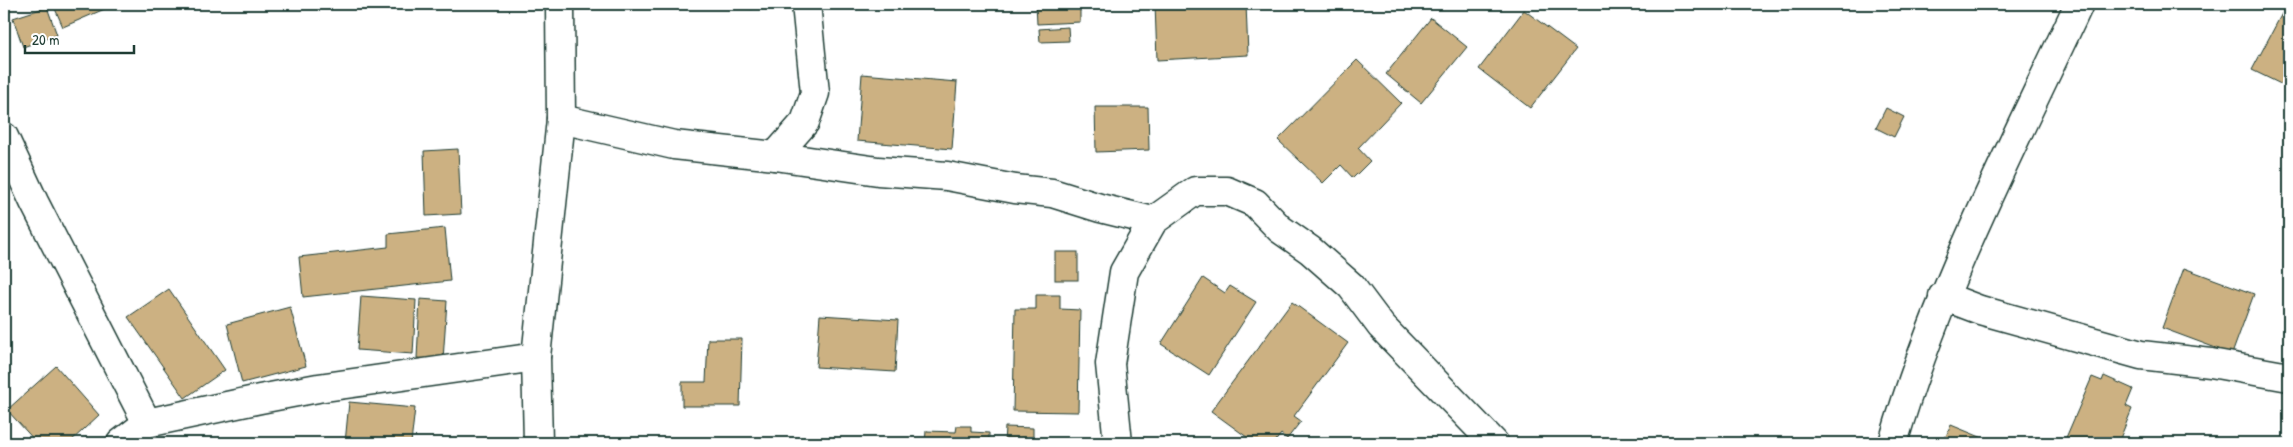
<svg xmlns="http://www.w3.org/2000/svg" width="2293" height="447" font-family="'Patrick Hand',sans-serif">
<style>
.building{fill:#ccb182;stroke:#1f3d34}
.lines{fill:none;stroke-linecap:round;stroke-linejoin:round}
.street-casing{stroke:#1f3d34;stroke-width:31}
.street{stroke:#fff;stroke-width:28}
</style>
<rect width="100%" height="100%" fill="#fff"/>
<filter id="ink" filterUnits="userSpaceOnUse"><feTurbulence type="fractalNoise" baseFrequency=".02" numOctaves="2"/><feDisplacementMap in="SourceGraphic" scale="10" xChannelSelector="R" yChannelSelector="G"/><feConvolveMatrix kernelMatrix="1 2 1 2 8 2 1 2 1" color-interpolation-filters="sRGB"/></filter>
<g filter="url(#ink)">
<!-- building -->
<g class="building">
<path d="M 53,4 L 116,4 L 63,27 Z"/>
<path d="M 721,4 L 753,4 L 753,9 L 720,7 Z"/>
<path d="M 1036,4 L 1080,4 L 1080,22 L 1037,24 Z"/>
<path d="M 1155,4 L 1246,4 L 1248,55 L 1157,60 Z"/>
<path d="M 2287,4 L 2289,4 L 2289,88 L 2252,70 Z"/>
<path d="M 47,7 L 57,35 L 23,47 L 13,18 Z"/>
<path d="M 1524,10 L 1576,49 L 1530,108 L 1479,69 Z"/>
<path d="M 1431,18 L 1467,47 L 1421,103 L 1386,74 Z"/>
<path d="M 1068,27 L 1069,41 L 1040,42 L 1039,29 Z"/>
<path d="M 1357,60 L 1401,103 L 1358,148 L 1370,161 L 1353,178 L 1341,165 L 1323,183 L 1278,140 Z"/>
<path d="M 862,74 L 957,82 L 952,149 L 857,141 Z"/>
<path d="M 1095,107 L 1148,107 L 1149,150 L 1096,152 Z"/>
<path d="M 1886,108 L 1904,117 L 1894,137 L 1876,128 Z"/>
<path d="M 458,149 L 461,214 L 426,216 L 424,151 Z"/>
<path d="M 445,228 L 450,281 L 303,297 L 299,257 L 388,247 L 388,234 Z"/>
<rect x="1055" y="252" width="23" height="28"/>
<path d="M 2184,268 L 2254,294 L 2232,354 L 2162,328 Z"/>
<path d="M 1203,278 L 1225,293 L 1230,286 L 1256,302 L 1209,375 L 1161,344 Z"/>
<path d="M 169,289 L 225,370 L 185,398 L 128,317 Z"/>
<path d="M 1036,295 L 1060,295 L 1060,309 L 1080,310 L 1078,412 L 1013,411 L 1015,309 L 1036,309 Z"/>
<path d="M 361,296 L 416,300 L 413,354 L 357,350 Z"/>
<path d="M 420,299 L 447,301 L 443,360 L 417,358 Z"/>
<path d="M 1292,302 L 1348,343 L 1294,416 L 1301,421 L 1287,439 L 1281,434 L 1274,443 L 1255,443 L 1211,411 Z"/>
<path d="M 290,307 L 306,366 L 242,383 L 227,324 Z"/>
<path d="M 820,315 L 898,320 L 895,372 L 816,367 Z"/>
<path d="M 708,339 L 742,339 L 740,406 L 682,406 L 682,382 L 706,382 Z"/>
<path d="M 56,366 L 99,415 L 69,443 L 37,443 L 7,410 Z"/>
<path d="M 2104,376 L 2133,389 L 2126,406 L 2132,409 L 2119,441 L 2110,437 L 2107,443 L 2073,443 L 2065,440 L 2092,377 L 2102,381 Z"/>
<path d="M 349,402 L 415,408 L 411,443 L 345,443 Z"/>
<path d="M 1951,425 L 1995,443 L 1943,443 Z"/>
<path d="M 957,426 L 971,426 L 971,432 L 989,433 L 989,443 L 925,443 L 926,431 L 956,432 Z"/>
<path d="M 1005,427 L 1033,428 L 1033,443 L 1004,443 Z"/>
</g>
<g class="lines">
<!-- street casing -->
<g class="street-casing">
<g id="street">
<path d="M 561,119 L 674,145 L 775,156 L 878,171 L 947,176 L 1015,189 L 1052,193 L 1100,208 L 1153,221"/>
<path d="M 4,137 L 34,202 L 147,423"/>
<path d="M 775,156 L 805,122 L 815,93 L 806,4"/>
<path d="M 1943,296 L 1980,310 L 2141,355 L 2211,363 L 2289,377"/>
<path d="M 121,443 L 147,423 L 260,399 L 318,388 L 536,357"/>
<path d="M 538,443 L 536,357 L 561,119 L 560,4"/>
<path d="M 1118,443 L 1110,364 L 1124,272 L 1153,221 L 1195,191 L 1227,191 L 1255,203 L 1280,229 L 1310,250 L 1351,286 L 1381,326 L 1494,443"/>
<path d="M 1893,443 C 1937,290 2012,148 2079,4"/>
</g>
</g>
<!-- street -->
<use href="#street" class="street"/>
</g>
</g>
<!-- margin -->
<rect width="2293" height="447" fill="none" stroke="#fff" stroke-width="20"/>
<rect x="10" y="10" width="2273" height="427" fill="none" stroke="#1f3d34" stroke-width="2" filter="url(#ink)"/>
<!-- scale -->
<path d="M25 45v8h109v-8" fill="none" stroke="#1f3d34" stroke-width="2.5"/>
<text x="32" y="45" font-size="15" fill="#1f3d34" stroke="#ffffff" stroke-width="4" paint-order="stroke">20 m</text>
</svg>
